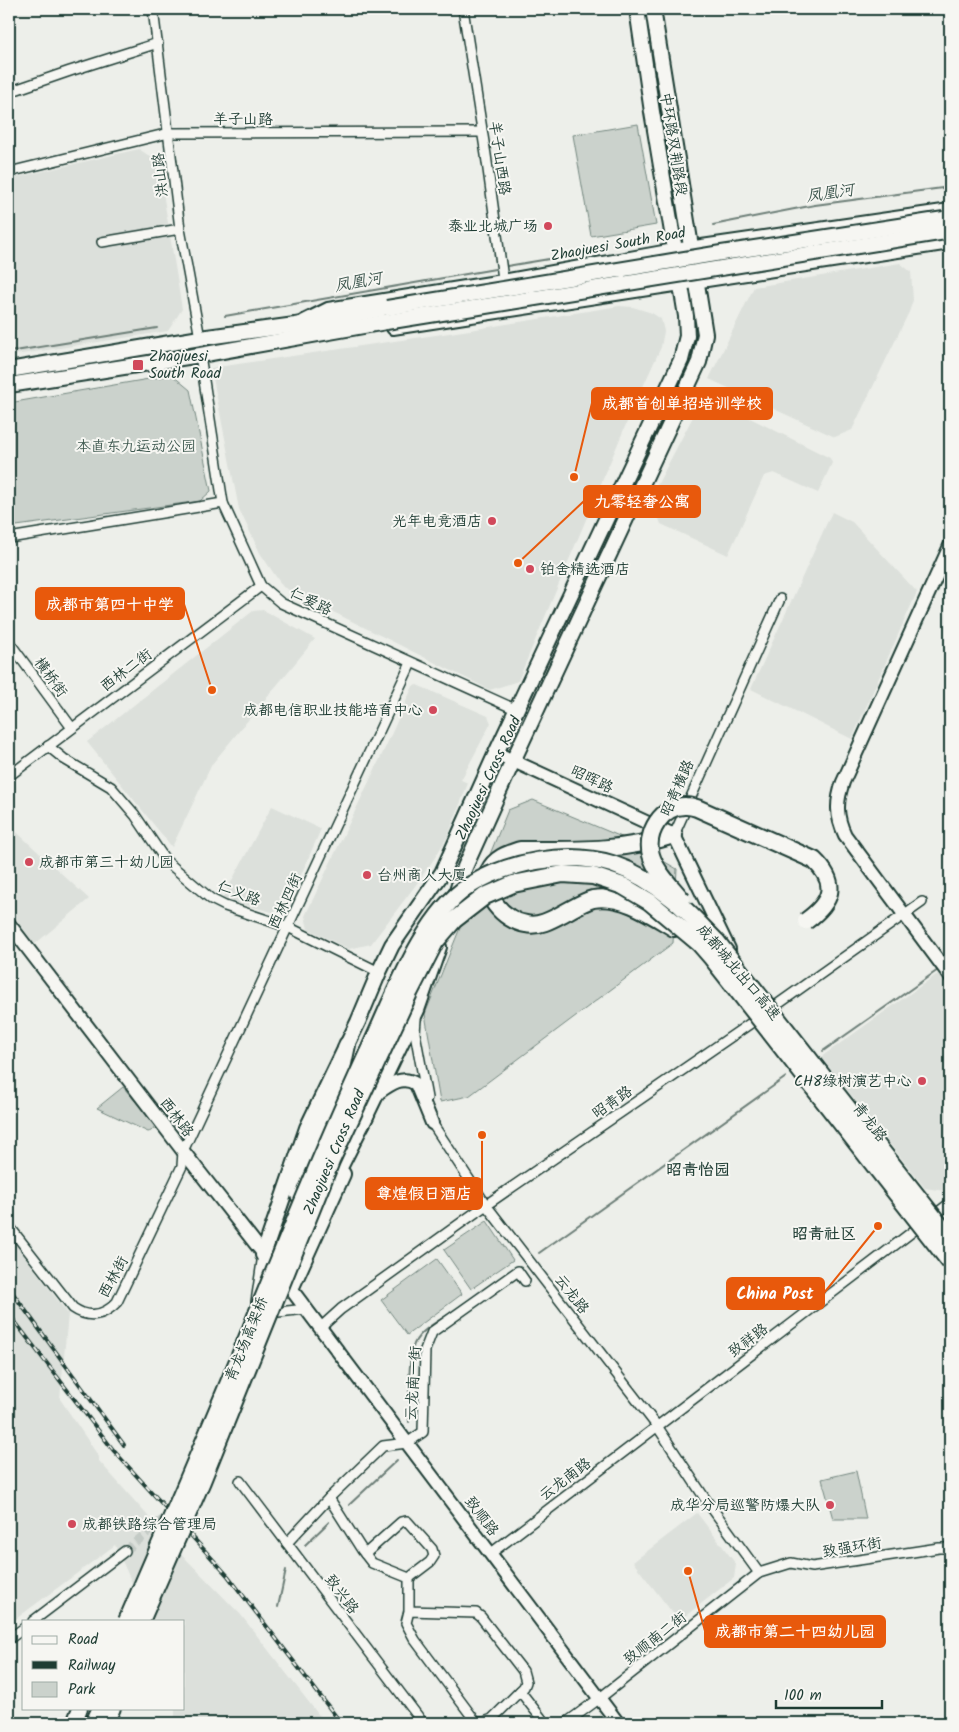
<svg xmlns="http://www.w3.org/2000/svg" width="959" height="1732" font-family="Kalam,'LXGW WenKai TC',sans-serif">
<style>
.built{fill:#dce0db}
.green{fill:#cbd2cc;stroke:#758880}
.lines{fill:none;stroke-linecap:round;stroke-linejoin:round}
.stream{stroke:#6c7e77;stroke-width:2}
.street-tunnel{stroke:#c4cbc6;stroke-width:9;stroke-dasharray:9 4.5;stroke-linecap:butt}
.street-casing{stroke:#1f3d34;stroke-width:12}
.secondary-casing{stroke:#1f3d34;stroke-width:16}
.primary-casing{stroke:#1f3d34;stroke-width:18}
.highway-casing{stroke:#1f3d34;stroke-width:20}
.street{stroke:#f6f6f2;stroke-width:9}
.secondary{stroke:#f6f6f2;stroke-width:12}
.primary{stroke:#f6f6f2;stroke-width:14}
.highway{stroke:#f6f6f2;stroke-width:16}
.rail-casing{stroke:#1f3d34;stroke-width:4}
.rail{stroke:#f6f6f2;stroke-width:2;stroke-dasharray:5.5;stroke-linecap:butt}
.primary-bridge-casing{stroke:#1f3d34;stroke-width:18;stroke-linecap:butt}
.highway-bridge-casing{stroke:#1f3d34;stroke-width:20;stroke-linecap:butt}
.primary-bridge{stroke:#f6f6f2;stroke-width:14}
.highway-bridge{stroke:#f6f6f2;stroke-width:16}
.poi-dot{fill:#d1495b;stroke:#f6f6f2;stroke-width:2}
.labels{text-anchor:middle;stroke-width:4;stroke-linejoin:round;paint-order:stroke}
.street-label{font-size:15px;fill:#1f3d34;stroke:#f6f6f2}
.poi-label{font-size:15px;fill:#1f3d34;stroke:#f6f6f2;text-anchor:end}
.park-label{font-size:15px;fill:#415b52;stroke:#f6f6f2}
.water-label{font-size:16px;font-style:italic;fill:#3f5850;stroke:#f6f6f2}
.neighbourhood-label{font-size:16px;font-weight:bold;fill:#1f3d34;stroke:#f6f6f2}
.leader{fill:none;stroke:#e8590c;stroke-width:2}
.callout-dot{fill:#e8590c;stroke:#f6f6f2;stroke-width:2}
.callout{fill:#e8590c;stroke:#e8590c;stroke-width:2}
.callout-label{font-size:16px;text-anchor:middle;font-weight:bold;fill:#fff}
</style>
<rect width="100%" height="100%" fill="#edefea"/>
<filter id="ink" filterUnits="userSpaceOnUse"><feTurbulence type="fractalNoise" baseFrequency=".02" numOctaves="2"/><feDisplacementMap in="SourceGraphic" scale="10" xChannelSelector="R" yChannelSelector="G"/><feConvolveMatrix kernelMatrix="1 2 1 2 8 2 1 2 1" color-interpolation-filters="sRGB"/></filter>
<g filter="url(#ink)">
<!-- built -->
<g class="built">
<path d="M 139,149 L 158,162 L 182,309 L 168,331 L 9,356 L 9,179 Z"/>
<path d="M 900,263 L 911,272 L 913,300 L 909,312 L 852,430 L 835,437 L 709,379 L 754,287 Z"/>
<path d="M 619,306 L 633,307 L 652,313 L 661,319 L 664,331 L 661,347 L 627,422 L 518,681 L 490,690 L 283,587 L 260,553 L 239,509 L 211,368 L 470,330 Z"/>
<path d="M 718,402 L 830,458 L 832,463 L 818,493 L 774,473 L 764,476 L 728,555 L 661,524 L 651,497 L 698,407 Z"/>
<path d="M 832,512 L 852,522 L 917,592 L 852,739 L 751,689 Z"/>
<path d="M 263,610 L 315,639 L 212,764 L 172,847 L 87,742 L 253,611 Z"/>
<path d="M 417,685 L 488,716 L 491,723 L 461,780 L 468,783 L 448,836 L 434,859 L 415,886 L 371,944 L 349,949 L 308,929 L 305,916 L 386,746 L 413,686 Z"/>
<path d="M 272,806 L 321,829 L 288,905 L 272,912 L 222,899 Z"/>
<path d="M 9,825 L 89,899 L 35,944 L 9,910 Z"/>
<path d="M 950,965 L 950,1187 L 945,1191 L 925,1188 L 821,1057 Z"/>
<path d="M 9,1235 L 68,1314 L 60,1399 L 99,1457 L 99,1461 L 187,1560 L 241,1615 L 325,1723 L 175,1723 L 175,1708 L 184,1708 L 184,1621 L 149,1621 L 115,1545 L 9,1624 Z"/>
<path d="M 697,1513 L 736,1564 L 734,1578 L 679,1621 L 633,1562 Z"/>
</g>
<!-- green -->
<g class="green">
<path d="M 638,124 L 656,225 L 591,236 L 573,135 Z"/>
<path d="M 172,375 L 190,390 L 211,491 L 200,501 L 9,527 L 9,403 Z"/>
<path d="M 533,800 L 624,838 L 677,869 L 673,943 L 469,1096 L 440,1102 L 425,1014 L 508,810 Z"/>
<path d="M 123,1087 L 155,1124 C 154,1128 153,1131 148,1132 L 97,1108 Z"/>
<path d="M 487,1221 L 513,1260 L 471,1289 L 444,1250 Z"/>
<path d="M 437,1259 L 462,1294 L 407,1335 L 381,1300 Z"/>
<path d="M 856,1471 L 866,1519 L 833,1519 L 822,1479 Z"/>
</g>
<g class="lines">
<!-- stream -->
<g class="stream">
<path d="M 713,225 L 815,205 L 950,187"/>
<path d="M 614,243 L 646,236"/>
<path d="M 507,266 L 549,259"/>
<path d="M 225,316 L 495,269"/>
<path d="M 9,352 L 157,328"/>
<path d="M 823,1051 L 938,970"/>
<path d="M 539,1253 L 786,1077"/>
<path d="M 409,1422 C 410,1401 407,1362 414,1344 C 420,1330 440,1320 453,1312"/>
<path d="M 349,1505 L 397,1460"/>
<path d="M 305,1545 L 329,1522"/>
<path d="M 278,1607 L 286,1570"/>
</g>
<!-- street-tunnel -->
<path class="street-tunnel" d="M 125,1551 L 171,1513"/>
<!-- street casing -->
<g class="street-casing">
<g id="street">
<path d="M 153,9 L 180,229 L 200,338"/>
<path d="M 463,9 L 486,155 L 504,286"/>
<path d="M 9,92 L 70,71 L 158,43"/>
<path d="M 9,172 L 169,133 L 482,132"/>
<path d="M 102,242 L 180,229"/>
<path d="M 200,355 L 223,503 L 261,586 L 281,603 L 517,710"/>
<path d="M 9,538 L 223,503"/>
<path d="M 9,642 L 72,728"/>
<path d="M 48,746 L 64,759 L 111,787 L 135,815 L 166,861 L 211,899 L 225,906 L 288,927 L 379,972"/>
<path d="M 9,776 L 261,586"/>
<path d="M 674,835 L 780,599"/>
<path d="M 416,1019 L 415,1033 L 427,1098"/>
<path d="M 431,1118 L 432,1123 L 486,1205 L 657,1426 L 706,1500 L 759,1573"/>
<path d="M 9,1226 L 73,1308 C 89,1319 104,1316 117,1302 L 182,1166 L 183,1151 L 411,663"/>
<path d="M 256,1302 L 263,1255"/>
<path d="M 269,1313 L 306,1309"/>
<path d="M 320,1328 L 341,1309 L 486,1205 L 764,1014 L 922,902"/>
<path d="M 240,1481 L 423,1723"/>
<path d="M 329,1498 L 362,1550 L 372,1563 L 409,1578 L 409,1611 L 406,1623 L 415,1640 L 476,1722 L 484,1722 L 492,1719 L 524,1687 L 526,1682 L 523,1671 L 481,1617 L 476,1613 L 409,1611"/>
<path d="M 287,1543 L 329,1498 L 383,1446 L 407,1443 L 423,1432 L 425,1350 L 432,1332 L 518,1271 L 525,1281"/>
<path d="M 365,1554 L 401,1522 L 407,1521 L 432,1549 L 434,1556 L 430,1562 L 409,1578"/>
<path d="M 490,1554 L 950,1203"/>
<path d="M 33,1621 L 125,1551"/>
<path d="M 9,1639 L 24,1628"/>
<path d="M 520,1691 L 545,1723"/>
<path d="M 566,1723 L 600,1698 L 759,1573 L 791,1563 L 812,1567 L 939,1548 L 950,1548"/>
</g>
</g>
<!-- secondary casing -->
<g class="secondary-casing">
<g id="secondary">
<path d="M 304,321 L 328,309 L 503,281 L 674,250 L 950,210"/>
<path d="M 393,328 L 950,243"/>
<path d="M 950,546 L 843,782 C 836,802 836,816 845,835 L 950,976"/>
<path d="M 496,753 L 674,835 L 729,949"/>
<path d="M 9,924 L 183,1151 L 291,1289 L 618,1723"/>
<path d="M 375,1095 C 388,1086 401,1074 416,1084 L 432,1123"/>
</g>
</g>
<!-- primary casing -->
<g class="primary-casing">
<g id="primary">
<path d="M 9,370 L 200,338 L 295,325 L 387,308"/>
<path d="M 9,385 L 200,355 L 386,322"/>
<path d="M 454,900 L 465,867 L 513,761 L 699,362 L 705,334 L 653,9"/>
<path d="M 362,1124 L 417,1010 L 439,947"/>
<path d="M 263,1255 L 307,1128 L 358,1022 L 379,972 L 392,945 L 442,873 L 496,753 L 681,360 L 687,336 L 686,316 L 652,112 L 637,9"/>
<path d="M 291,1289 L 343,1174"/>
<path d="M 74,1723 L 80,1708"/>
<path d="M 106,1723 L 113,1708"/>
</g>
</g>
<!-- highway casing -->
<g class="highway-casing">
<g id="highway">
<path d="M 674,835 C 622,852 574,850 520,850 C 508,854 495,858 489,871 C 479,893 504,921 526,924 C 538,927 551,920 562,914 C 572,909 582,902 593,899 C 622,894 651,914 674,928"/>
<path d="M 299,1195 L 313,1150 L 338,1087 L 347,1045"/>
<path d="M 324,1197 L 366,1114"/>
<path d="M 94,1723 L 101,1708"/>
</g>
</g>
<!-- street -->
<use href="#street" class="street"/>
<!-- secondary -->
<use href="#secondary" class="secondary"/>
<!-- primary -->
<use href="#primary" class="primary"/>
<!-- highway -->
<use href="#highway" class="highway"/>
<!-- rail casing -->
<g class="rail-casing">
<g id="rail">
<path d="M 9,1288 L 124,1445"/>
<path d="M 9,1314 L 114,1451 L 228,1576 L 341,1723"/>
</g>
</g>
<!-- rail -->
<use href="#rail" class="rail"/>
<!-- primary-bridge casing -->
<g class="primary-bridge-casing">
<g id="primary-bridge">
<path d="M 387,308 L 715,254 L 944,219"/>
<path d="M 386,322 L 945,232"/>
</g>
</g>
<!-- highway-bridge casing -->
<g class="highway-bridge-casing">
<g id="highway-bridge">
<path d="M 682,900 C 671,886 656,872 651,855 C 645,833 662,805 686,806 C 690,806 694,807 697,808 L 814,860 C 839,884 832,902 806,921"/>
<path d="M 127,1621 C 165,1533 203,1446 239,1358 C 282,1252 324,1147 372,1044 C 394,997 424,914 469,886 C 507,862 567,850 612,864 C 633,871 656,885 673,899 C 689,912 703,928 717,942 L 950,1238"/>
<path d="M 141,1621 L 202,1481 L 331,1161 L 410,991 L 435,942 L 454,920 L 485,896 L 513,884 L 563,874 L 593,876 L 623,886 L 650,902 L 699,943 L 712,958 L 950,1262"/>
</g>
</g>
<!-- primary-bridge -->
<use href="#primary-bridge" class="primary-bridge"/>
<!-- highway-bridge -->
<use href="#highway-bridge" class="highway-bridge"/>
</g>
</g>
<!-- markers -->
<g class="poi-dot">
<circle cx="548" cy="226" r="5"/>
<rect x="132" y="359" width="12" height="12" rx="2.5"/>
<circle cx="492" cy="521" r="5"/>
<circle cx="530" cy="569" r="5"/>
<circle cx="433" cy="710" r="5"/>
<circle cx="29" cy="862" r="5"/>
<circle cx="367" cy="875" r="5"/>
<circle cx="922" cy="1081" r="5"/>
<circle cx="830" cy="1505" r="5"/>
<circle cx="72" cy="1524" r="5"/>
</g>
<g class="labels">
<!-- street labels -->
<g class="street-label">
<text x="243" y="124">羊子山路</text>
<text transform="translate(674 144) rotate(81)" y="5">中环路双荆路段</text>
<text transform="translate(500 158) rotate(82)" y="5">羊子山西路</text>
<text transform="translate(160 175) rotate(-96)" y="5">洪山路</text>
<text transform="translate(618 244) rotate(-10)" y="5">Zhaojuesi South Road</text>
<text transform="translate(311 601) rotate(26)" y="5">仁爱路</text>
<text transform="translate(126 670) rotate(-37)" y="5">西林二街</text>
<text transform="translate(51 677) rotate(54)" y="5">横桥街</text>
<text transform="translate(488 778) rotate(-65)" y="5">Zhaojuesi Cross Road</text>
<text transform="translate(592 779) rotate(25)" y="5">昭晖路</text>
<text transform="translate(677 788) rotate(-66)" y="5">昭青横路</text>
<text transform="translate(239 893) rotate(21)" y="5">仁义路</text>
<text transform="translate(285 901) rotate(-65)" y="5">西林四街</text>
<text transform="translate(739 972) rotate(50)" y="5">成都城北出口高速</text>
<text transform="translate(612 1102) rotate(-35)" y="5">昭青路</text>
<text transform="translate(177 1117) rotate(53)" y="5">西林路</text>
<text transform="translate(870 1122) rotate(52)" y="5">青龙路</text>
<text transform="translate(334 1152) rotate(-67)" y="5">Zhaojuesi Cross Road</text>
<text transform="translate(113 1277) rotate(-61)" y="5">西林街</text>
<text transform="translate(572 1294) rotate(52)" y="5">云龙路</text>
<text transform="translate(246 1339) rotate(-68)" y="5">青龙场高架桥</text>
<text transform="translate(748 1340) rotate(-37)" y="5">致祥路</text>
<text transform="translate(413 1383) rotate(-86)" y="5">云龙南一街</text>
<text transform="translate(565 1479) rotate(-37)" y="5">云龙南路</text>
<text transform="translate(482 1516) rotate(53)" y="5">致顺路</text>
<text transform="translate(852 1547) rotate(-9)" y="5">致强环街</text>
<text transform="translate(342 1594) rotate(53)" y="5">致兴路</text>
<text transform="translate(655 1638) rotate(-38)" y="5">致顺南二街</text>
</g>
<!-- poi labels -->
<g class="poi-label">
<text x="538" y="231">泰业北城广场</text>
<text x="149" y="361" text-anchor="start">Zhaojuesi<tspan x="149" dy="17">South Road</tspan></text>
<text x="482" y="526">光年电竞酒店</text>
<text x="540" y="574" text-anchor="start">铂舍精选酒店</text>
<text x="423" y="715">成都电信职业技能培育中心</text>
<text x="39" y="867" text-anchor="start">成都市第三十幼儿园</text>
<text x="377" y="880" text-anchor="start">台州商人大厦</text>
<text x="912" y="1086">CH8绿树演艺中心</text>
<text x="820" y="1510">成华分局巡警防爆大队</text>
<text x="82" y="1529" text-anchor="start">成都铁路综合管理局</text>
</g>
<!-- park labels -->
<g class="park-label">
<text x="136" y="451">本直东九运动公园</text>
</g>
<!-- water labels -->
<g class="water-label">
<text transform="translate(830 192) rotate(-8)" y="6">凤凰河</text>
<text transform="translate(358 281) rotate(-10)" y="6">凤凰河</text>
</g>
<!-- neighbourhood labels -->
<g class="neighbourhood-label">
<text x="698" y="1175">昭青怡园</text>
<text x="824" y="1239">昭青社区</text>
</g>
</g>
<!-- callouts -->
<path class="leader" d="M574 477L592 403M518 563L584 501M212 690L184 604M482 1135L482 1194M878 1226L824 1293M688 1571L705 1631"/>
<g class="callout-dot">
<circle cx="574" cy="477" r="5"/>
<circle cx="518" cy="563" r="5"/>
<circle cx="212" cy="690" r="5"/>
<circle cx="482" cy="1135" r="5"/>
<circle cx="878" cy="1226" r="5"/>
<circle cx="688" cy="1571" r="5"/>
</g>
<g class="callout">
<rect x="592" y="388" width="180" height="31" rx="5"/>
<rect x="584" y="486" width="116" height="31" rx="5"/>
<rect x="36" y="588" width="148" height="31" rx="5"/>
<rect x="366" y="1178" width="116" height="31" rx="5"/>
<rect x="727" y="1278" width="97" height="31" rx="5"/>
<rect x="705" y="1616" width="180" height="31" rx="5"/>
</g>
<g class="callout-label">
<text x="682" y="409">成都首创单招培训学校</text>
<text x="642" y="507">九零轻奢公寓</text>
<text x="110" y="610">成都市第四十中学</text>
<text x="424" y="1199">尊煌假日酒店</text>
<text x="775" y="1299">China Post</text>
<text x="795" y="1637">成都市第二十四幼儿园</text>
</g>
<!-- margin -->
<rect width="959" height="1732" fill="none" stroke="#f6f6f2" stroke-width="30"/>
<rect x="15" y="15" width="929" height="1702" fill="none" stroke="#1f3d34" stroke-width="2" filter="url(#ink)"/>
<!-- legend -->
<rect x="22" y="1620" width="162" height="90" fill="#f6f6f2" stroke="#a0aca6"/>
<rect x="32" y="1636" width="25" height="8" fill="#f6f6f2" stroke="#a0aca6"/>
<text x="68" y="1644" font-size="15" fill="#1f3d34">Road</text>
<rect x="32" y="1661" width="25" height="8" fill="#1f3d34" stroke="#a0aca6"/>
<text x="68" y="1670" font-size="15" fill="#1f3d34">Railway</text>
<rect x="32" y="1682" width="25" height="15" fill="#cbd2cc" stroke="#a0aca6"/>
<text x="68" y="1694" font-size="15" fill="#1f3d34">Park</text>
<!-- scale -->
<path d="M776 1700v8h106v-8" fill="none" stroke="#1f3d34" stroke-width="2.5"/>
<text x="784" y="1700" font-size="15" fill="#1f3d34" stroke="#f6f6f2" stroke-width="4" paint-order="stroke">100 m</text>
</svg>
